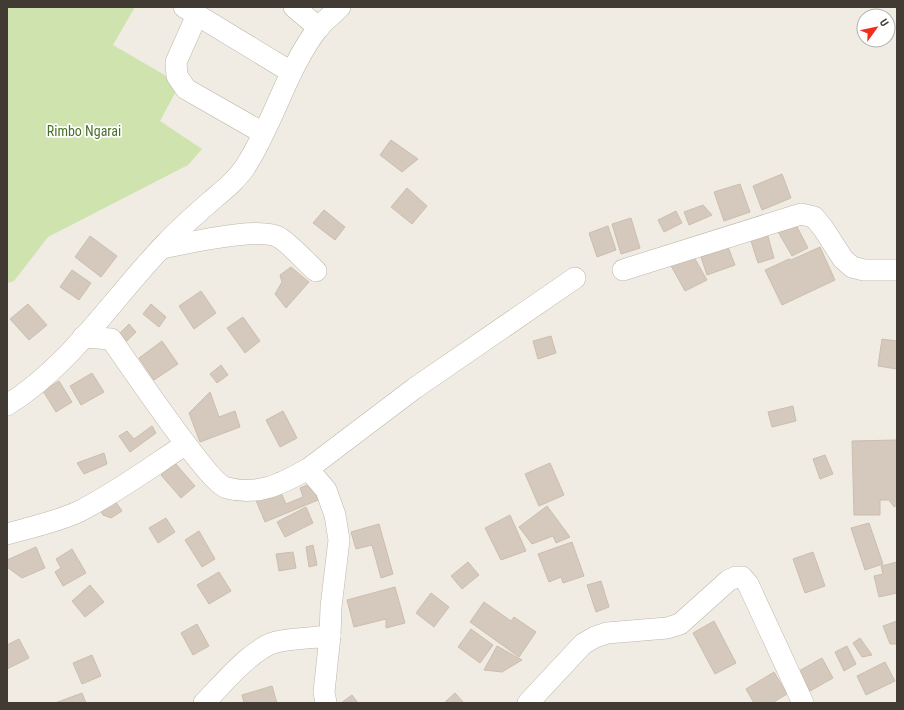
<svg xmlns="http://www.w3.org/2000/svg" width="904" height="710" font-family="'Roboto Condensed',sans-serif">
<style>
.green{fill:#cee3ad}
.building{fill:#d4c9bc;stroke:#ccbead}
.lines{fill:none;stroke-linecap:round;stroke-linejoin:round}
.street-casing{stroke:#beb5a9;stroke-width:22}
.street{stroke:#fff;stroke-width:21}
.labels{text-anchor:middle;stroke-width:3.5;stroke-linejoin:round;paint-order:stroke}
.park-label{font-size:14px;fill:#49702b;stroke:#fff}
</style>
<rect width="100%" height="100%" fill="#f0ece3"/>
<!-- green -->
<path class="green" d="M 7,7 L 135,7 L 113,45 L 180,84 L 160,121 L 202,149 L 188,165 L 48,237 L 14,281 L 7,283 Z"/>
<!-- building -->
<g class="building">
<path d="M 391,140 L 418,159 L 402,172 L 380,155 Z"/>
<path d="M 782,174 L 791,198 L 762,210 L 753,186 Z"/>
<path d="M 740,184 L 750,212 L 724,221 L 714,192 Z"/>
<path d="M 407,188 L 427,206 L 412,224 L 391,207 Z"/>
<path d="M 703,205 L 712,215 L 689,225 L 684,212 Z"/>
<path d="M 324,210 L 345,227 L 335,240 L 313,223 Z"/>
<path d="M 676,211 L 682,223 L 664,232 L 658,220 Z"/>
<path d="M 631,218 L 640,248 L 621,254 L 612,224 Z"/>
<path d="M 794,221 L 808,248 L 792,256 L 777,230 Z"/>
<path d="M 608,226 L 616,250 L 597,257 L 589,233 Z"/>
<path d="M 767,233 L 774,258 L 758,263 L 750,238 Z"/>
<path d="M 90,236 L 117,256 L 101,277 L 75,257 Z"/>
<path d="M 728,247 L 735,265 L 707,275 L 701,257 Z"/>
<path d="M 820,247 L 835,280 L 782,305 L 765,270 L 789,259 L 791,260 Z"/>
<path d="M 691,252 L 707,280 L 685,291 L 670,264 Z"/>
<path d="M 291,267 L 309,282 L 286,308 L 275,294 L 282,282 L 280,275 Z"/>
<path d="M 72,270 L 91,283 L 79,300 L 60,287 Z"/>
<path d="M 201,291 L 216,313 L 194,329 L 179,306 Z"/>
<path d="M 28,304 L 47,325 L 29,340 L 10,319 Z"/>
<path d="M 151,304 L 166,317 L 159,327 L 143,314 Z"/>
<path d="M 243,317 L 260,341 L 245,353 L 227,328 Z"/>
<path d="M 129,324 L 136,332 L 127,341 L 119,334 Z"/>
<path d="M 551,336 L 556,353 L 538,359 L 533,341 Z"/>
<path d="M 882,339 L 897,341 L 897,369 L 878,366 Z"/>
<path d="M 162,341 L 178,364 L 154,380 L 139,358 Z"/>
<path d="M 221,365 L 228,375 L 217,383 L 210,374 Z"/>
<path d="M 92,373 L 104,392 L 81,405 L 70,386 Z"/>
<path d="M 59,381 L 72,402 L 56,412 L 43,391 Z"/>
<path d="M 210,392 L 219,417 L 235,411 L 240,427 L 200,442 L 189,413 Z"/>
<path d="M 793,406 L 796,421 L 772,427 L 768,412 Z"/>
<path d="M 283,411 L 297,438 L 280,447 L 266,420 Z"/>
<path d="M 152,426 L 156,433 L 130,452 L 119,436 L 127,431 L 134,439 Z"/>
<path d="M 897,440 L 897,505 L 894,507 L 889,500 L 880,500 L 880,515 L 854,515 L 852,441 Z"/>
<path d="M 104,453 L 107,464 L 84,474 L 77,463 Z"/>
<path d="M 825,455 L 833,474 L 820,479 L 813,459 Z"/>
<path d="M 175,463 L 195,486 L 181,498 L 161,475 Z"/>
<path d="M 550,463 L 564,495 L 539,506 L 525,474 Z"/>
<path d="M 312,483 L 318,500 L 265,522 L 255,498 L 279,488 L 286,504 L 303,497 L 300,488 Z"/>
<path d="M 113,498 L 122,511 L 111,518 L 103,515 L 99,508 Z"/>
<path d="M 547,506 L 570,537 L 556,543 L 553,536 L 532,544 L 519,527 Z"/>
<path d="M 306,507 L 313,523 L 285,537 L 277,522 Z"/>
<path d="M 510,515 L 526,551 L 501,560 L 485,528 Z"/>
<path d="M 166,518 L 175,532 L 158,543 L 149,528 Z"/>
<path d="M 869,523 L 883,564 L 865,570 L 851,528 Z"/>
<path d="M 379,524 L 393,574 L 381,578 L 372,545 L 356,549 L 351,532 Z"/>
<path d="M 199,531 L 215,559 L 202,567 L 185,540 Z"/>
<path d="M 572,542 L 584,576 L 563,583 L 561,577 L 549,582 L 538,554 Z"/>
<path d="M 313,545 L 317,565 L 309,567 L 306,547 Z"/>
<path d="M 36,547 L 45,568 L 22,578 L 7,567 L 7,560 Z"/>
<path d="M 72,549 L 86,573 L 63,586 L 55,572 L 61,568 L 56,559 Z"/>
<path d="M 293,552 L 296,568 L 279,571 L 276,554 Z"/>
<path d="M 813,552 L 825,586 L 805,593 L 793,559 Z"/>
<path d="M 468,562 L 479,575 L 462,589 L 451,576 Z"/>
<path d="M 897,562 L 897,593 L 879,597 L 874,576 L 883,574 L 881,566 Z"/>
<path d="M 219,572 L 231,591 L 209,604 L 197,585 Z"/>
<path d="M 601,581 L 609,607 L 596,612 L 587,585 Z"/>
<path d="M 90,585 L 104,602 L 85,617 L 72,601 Z"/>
<path d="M 395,587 L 405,623 L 386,628 L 386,619 L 354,627 L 347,600 Z"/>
<path d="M 431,593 L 449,607 L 434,627 L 416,613 Z"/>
<path d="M 484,602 L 511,621 L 514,617 L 536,632 L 519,657 L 470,622 Z"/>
<path d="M 714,621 L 736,663 L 715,674 L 693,633 Z"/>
<path d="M 897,621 L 897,644 L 890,644 L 883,626 Z"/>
<path d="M 197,624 L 209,646 L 193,655 L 181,633 Z"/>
<path d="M 471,629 L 493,645 L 480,663 L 458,647 Z"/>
<path d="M 860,638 L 872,655 L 862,657 L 853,643 Z"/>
<path d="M 19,639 L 29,658 L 7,669 L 7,645 Z"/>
<path d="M 497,646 L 522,660 L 502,672 L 484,670 Z"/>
<path d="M 847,646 L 856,664 L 844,671 L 835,652 Z"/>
<path d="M 92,655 L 101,676 L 82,684 L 73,663 Z"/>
<path d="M 822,658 L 833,678 L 810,691 L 799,671 Z"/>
<path d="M 885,662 L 895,681 L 866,695 L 857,676 Z"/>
<path d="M 774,672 L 787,694 L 772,703 L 754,703 L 746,689 Z"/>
<path d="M 272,686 L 277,703 L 244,703 L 242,695 Z"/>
<path d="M 82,693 L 86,703 L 55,703 Z"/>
<path d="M 455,693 L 464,703 L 444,703 Z"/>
<path d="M 352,695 L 358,703 L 341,703 Z"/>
</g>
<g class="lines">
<!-- street casing -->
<g class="street-casing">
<g id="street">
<path d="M 184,7 L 291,72"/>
<path d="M 294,7 L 319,28"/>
<path d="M 197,15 L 176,62 L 177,76 L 186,89 L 263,133"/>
<path d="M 161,248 C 185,244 261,225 280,238 C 291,245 306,262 316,271"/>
<path d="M 623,270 L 801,214 L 814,217 L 823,228 L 843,259 L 852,267 L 864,270 L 897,270"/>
<path d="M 83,337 L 111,339 C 127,361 209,484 227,488 C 259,496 281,484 308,469 L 326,490 L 335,515 L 339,540 L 331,607 L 330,636 L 324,692 L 326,703"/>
<path d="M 7,405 C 72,365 114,296 167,242 C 181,227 196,214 211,201 C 224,190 238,179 247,164 C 274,121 287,69 318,28 C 324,21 333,14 340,7"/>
<path d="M 308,469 L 415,388 L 575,278"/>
<path d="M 7,534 C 31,527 57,522 80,511 C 117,492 151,467 186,444"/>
<path d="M 204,703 C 222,685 252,648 276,642 C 293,638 313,638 330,636"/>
<path d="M 528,703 L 583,644 L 595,637 L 607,633 L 667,628 L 680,624 L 729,580 L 736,577 L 742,577 L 748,584 L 803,703"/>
</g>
</g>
<!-- street -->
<use href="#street" class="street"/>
</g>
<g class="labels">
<!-- park labels -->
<g class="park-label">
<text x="84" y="136">Rimbo Ngarai</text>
</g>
</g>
<!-- border -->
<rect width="904" height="710" fill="none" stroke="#423b34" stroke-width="16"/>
<!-- north arrow -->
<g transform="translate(876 28) rotate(57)"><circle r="19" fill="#ffffff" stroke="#b3b1ae"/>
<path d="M0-3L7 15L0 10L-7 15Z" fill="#ef2f1b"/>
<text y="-6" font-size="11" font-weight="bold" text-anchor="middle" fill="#423b34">U</text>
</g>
</svg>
